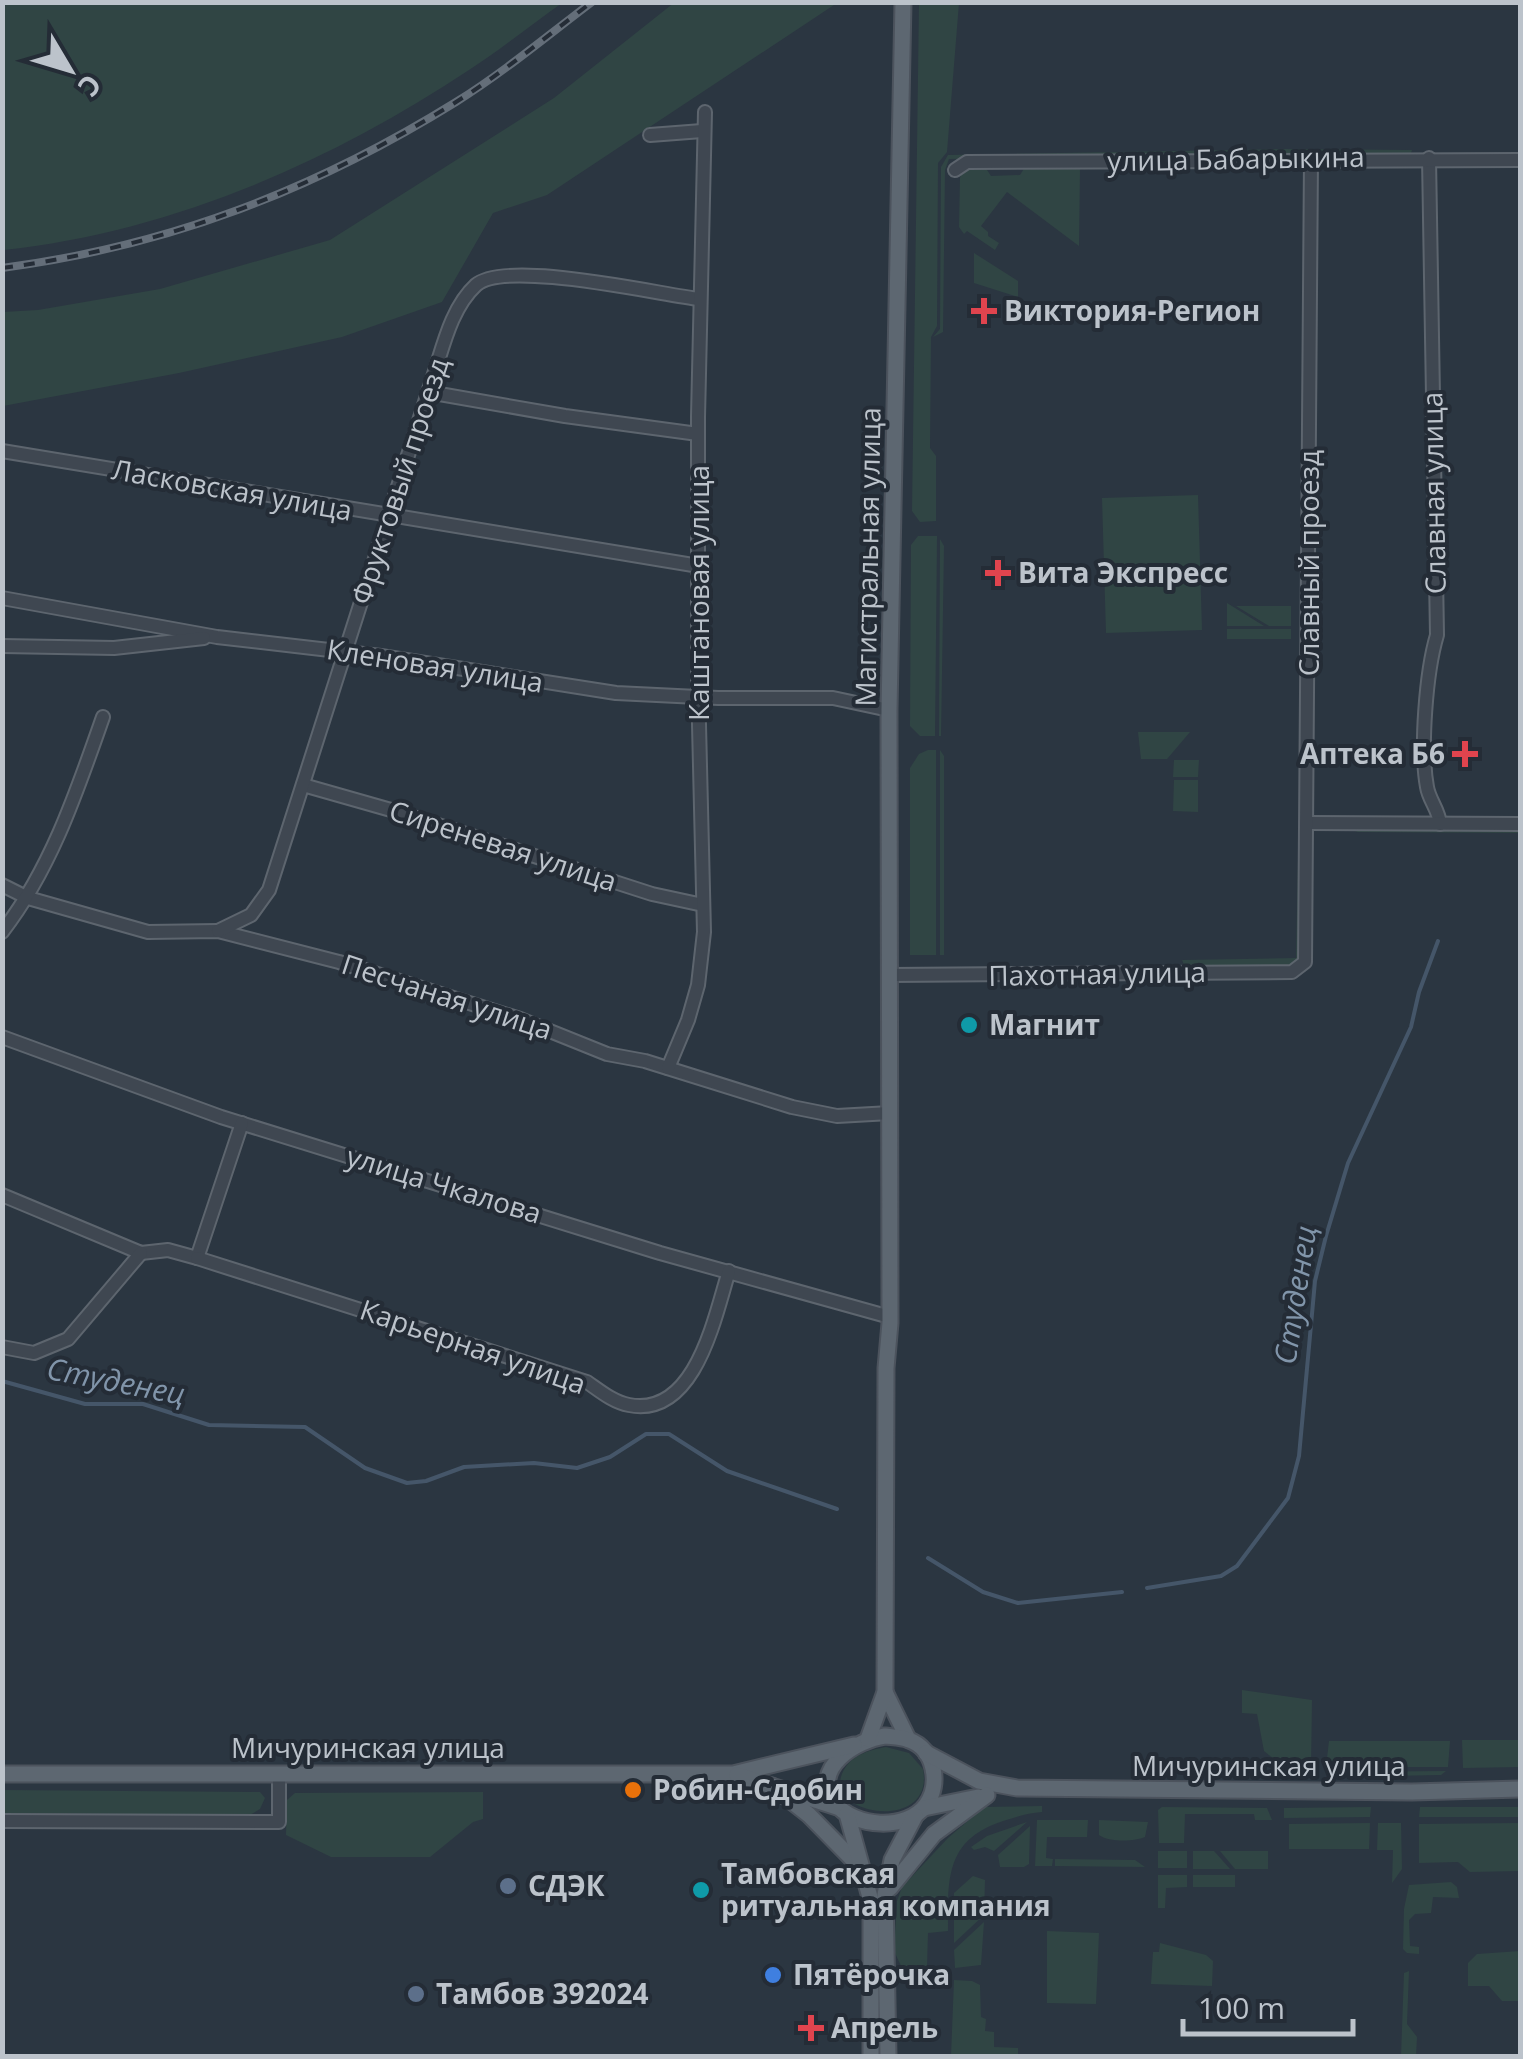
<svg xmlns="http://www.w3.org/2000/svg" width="1523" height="2059" font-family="'Open Sans',sans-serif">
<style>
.green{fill:#304544}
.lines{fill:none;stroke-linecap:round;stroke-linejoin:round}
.stream{stroke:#455669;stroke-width:4}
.minor-casing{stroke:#5d656e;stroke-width:16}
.major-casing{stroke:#4c535d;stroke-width:19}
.minor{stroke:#3f4751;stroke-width:12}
.major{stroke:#5d6771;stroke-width:15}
.rail-casing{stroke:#646e79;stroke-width:8}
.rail{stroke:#242c36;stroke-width:4;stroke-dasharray:11;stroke-linecap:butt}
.health-dot{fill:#e0444e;stroke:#242c36;stroke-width:4}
.culture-dot{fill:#0f9aa8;stroke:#242c36;stroke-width:4}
.food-dot{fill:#e8710a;stroke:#242c36;stroke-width:4}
.service-dot{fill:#5c6f8a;stroke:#242c36;stroke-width:4}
.shop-dot{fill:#3f7fe0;stroke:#242c36;stroke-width:4}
.labels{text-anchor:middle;stroke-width:8;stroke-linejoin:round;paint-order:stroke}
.street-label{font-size:28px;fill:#bcc3cb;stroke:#242c36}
.poi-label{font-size:28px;font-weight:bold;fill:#bcc3cb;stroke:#242c36;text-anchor:start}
.water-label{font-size:30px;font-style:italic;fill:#8195aa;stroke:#242c36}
</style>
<rect width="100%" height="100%" fill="#2b3641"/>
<!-- green -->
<g class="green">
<path d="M 675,2 L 837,3 L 547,195 L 493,213 L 442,302 L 342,337 L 179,373 L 3,406 L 3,312 L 38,310 L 160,289 L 330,240 L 554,98 Z"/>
<path d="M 2,3 L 3,2 L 562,3 C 531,25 501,49 469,70 C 329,163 170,232 3,250 Z"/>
<path d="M 919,3 L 959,3 L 947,152 L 938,163 L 937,326 L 931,337 L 930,448 L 936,456 L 936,521 L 920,522 L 912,511 Z"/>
<path d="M 1284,149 L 1412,150 L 1411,153 L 949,159 L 945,170 L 943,332 L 933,337 L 940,329 L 941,167 L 948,155 Z"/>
<path d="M 970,167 L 985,167 L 991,176 L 1020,175 L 1025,167 L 1080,169 L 1079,246 L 1007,192 L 981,226 L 988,232 L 988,236 L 999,243 L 995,250 L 967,231 L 964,234 L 959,227 L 960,178 L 962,171 Z"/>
<path d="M 974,253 L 1018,281 L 1018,297 L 974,283 Z"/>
<path d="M 1198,495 L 1202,630 L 1106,633 L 1102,498 Z"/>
<path d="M 918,536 L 937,536 L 935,736 L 920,736 L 910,726 L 911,545 Z"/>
<path d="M 940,539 L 944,546 L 941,736 L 939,736 Z"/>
<path d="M 1227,603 L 1264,626 L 1227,626 Z"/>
<path d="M 1236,606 L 1291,606 L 1291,626 L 1269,626 Z"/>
<rect x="1227" y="629" width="64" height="10"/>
<path d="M 1138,732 L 1190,732 L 1167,759 L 1141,759 Z"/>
<path d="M 928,750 L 936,750 L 936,955 L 910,955 L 910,768 L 919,754 Z"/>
<path d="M 940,750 L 944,756 L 944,955 L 940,955 Z"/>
<path d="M 1174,760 L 1199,760 L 1198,777 L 1173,777 Z"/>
<path d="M 1174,780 L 1198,780 L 1198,812 L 1173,811 Z"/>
<path d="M 1361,830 L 1520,831 L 1520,833 L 1355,832 Z"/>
<path d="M 1298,860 L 1300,958 L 1296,966 L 1185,967 L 1182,960 L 1296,958 Z"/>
<path d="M 1242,1690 L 1312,1700 L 1311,1768 L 1307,1775 L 1294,1775 L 1264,1751 L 1257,1714 L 1242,1713 Z"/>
<path d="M 1520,1740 L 1520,1767 L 1463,1768 L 1462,1740 Z"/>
<path d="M 1329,1741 L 1450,1741 L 1448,1767 L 1326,1767 Z"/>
<path d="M 886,1747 L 909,1753 L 923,1769 C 936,1835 815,1815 845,1768 C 854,1754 870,1750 886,1747 Z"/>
<path d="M 1446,1771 L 1441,1775 L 1330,1777 L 1327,1772 Z"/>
<path d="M 3,1790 L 253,1792 L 260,1792 L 265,1798 L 260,1809 L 250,1815 L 3,1813 Z"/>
<path d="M 483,1792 L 483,1819 L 473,1822 L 430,1857 L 331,1857 L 286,1835 L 287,1800 L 295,1793 Z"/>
<path d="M 1042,1806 L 1042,1812 C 1028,1813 1016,1817 1003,1821 C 945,1840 948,1879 948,1931 L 928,1933 L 927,1967 L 901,1966 L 894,1951 L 897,1901 L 902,1887 L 948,1838 L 984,1807 Z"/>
<path d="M 1162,1807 L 1267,1808 L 1272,1820 L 1255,1820 L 1254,1814 L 1185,1814 L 1184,1843 L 1159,1843 L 1158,1810 Z"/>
<path d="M 1371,1807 L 1370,1817 L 1284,1818 L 1284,1808 Z"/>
<path d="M 1420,1807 L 1520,1807 L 1520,1817 L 1419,1817 Z"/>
<path d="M 1037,1820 L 1088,1820 L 1087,1837 L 1047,1837 L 1046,1858 L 1053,1859 L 1052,1866 L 1035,1866 Z"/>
<path d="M 1099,1820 L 1148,1822 L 1145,1837 C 1134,1842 1108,1842 1099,1835 Z"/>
<path d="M 1027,1822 L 994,1851 L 985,1847 L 974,1850 L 971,1847 L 987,1836 Z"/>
<path d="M 1370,1823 L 1369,1849 L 1289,1849 L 1289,1824 Z"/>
<path d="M 1378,1823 L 1401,1823 L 1402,1869 L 1392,1883 L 1393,1850 L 1377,1850 Z"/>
<path d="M 1520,1823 L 1520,1871 L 1470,1872 L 1458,1862 L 1419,1863 L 1419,1824 Z"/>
<path d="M 1030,1826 L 1029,1864 L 1024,1867 L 1000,1867 L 998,1855 Z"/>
<rect x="1158" y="1851" width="29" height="17"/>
<path d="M 1193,1851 L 1214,1851 L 1230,1869 L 1193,1869 Z"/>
<path d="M 1220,1851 L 1268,1851 L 1268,1869 L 1235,1869 Z"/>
<path d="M 1055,1859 L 1135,1860 L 1145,1867 L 1055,1866 Z"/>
<path d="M 1158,1875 L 1187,1875 L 1187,1887 L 1166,1888 L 1165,1908 L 1158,1908 Z"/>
<rect x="1193" y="1875" width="42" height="12"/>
<path d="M 973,1876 L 985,1880 L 984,1915 L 954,1943 L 954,1893 Z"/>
<path d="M 1451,1882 L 1457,1887 L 1459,1898 L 1433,1897 L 1431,1913 L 1415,1914 L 1409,1920 L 1410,1946 L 1419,1947 L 1419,1954 L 1407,1953 L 1403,1949 L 1404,1909 L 1409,1885 Z"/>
<path d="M 984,1922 L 981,1965 L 955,1968 L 954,1950 Z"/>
<path d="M 1047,1931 L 1099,1933 L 1096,2004 L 1047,2003 Z"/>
<path d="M 1160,1943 L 1206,1955 L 1213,1961 L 1212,1986 L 1151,1984 L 1153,1952 L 1159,1952 Z"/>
<path d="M 1520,1951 L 1518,2001 L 1502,2001 L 1489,1986 L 1468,1986 L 1468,1963 L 1477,1954 Z"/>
<path d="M 1409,1971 L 1407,2024 L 1417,2037 L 1416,2056 L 1401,2056 L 1404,1973 Z"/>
<path d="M 954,1980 L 972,1981 L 980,1985 L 981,2017 L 986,2019 L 985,2031 L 994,2032 L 994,2047 L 1018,2048 L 1018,2056 L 951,2056 Z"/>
</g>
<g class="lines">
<!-- stream -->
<g class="stream">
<path d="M 2,1381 L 85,1404 L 143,1404 L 209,1425 L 305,1427 L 365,1468 L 407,1483 L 426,1481 L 464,1467 L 534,1463 L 577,1468 L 610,1457 L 646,1434 L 669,1434 L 727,1471 L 837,1509"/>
<path d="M 928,1558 L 983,1592 L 1018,1603 L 1122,1592"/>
<path d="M 1147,1588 L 1221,1576 L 1237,1566 L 1288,1498 L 1299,1456 L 1315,1281 L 1326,1236 L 1348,1163 L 1411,1027 L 1419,992 L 1438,941"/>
</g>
<!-- minor casing -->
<g class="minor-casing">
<g id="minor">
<path d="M 650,135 L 702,131"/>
<path d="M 1429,158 L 1437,635 C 1426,672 1420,749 1427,787 C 1429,800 1439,810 1440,824"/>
<path d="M 955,170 L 967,162 L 1520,160"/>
<path d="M 428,392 L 565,416 L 698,434"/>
<path d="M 2,451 L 699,566"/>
<path d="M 2,598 L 217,637 L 381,656 L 616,693 L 718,698 L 833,698 L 889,710"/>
<path d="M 2,646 L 114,648 L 204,638"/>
<path d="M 303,785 L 398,812 L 652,894 L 703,905"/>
<path d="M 1308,823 L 1520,824"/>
<path d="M 2,885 L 28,898 L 148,932 L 218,931 L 339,962 L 520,1019 L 607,1054 L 645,1061 L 792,1107 L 837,1116 L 890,1113"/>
<path d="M 218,931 L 251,915 L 269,890 L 433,377 C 443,347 451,308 476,285 C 505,259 657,294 699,299"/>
<path d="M 2,932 C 51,869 77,791 103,717"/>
<path d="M 890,975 L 1292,972 L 1305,962 L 1311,158"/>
<path d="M 2,1037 L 221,1117 L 660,1253 L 890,1317"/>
<path d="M 668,1068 L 688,1020 L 698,985 L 704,932 L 698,683 L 698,417 L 705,112"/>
<path d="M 2,1195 L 141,1253 L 168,1250 L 197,1258 L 242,1123"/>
<path d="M 197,1258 L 587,1382 C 600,1391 613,1402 629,1405 C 696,1418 715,1315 729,1271"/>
<path d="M 2,1347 L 34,1353 L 68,1339 L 141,1253"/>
<path d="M 2,1821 L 279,1822 L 279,1773"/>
</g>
</g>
<!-- major casing -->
<g class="major-casing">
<g id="major">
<path d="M 885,1692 L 908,1739"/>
<path d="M 885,1736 C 893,1737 902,1737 909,1740 C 935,1749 941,1784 926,1805 C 907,1831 854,1828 835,1803 C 809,1768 857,1740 885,1736 Z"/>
<path d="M 868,1739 L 885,1692 L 886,1368 L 890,1323 L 889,710 L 903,2"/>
<path d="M 926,1753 L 979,1781 L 1017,1788 L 1412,1792 L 1520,1789"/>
<path d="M 2,1774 L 733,1774 L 854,1745"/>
<path d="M 737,1775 L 837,1807"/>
<path d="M 772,1786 L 809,1815 L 861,1868"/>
<path d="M 924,1808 L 978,1797"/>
<path d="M 847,1814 L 871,1901 L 871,2056"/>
<path d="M 890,1888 L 934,1834 L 987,1795"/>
<path d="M 888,2056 L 885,1895 L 892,1860 L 915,1816"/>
</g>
</g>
<!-- minor -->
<use href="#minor" class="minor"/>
<!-- major -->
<use href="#major" class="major"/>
<!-- rail casing -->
<g class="rail-casing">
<path id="rail" d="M 2,268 C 169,246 314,190 456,102 C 504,72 547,36 592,2"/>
</g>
<!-- rail -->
<use href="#rail" class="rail"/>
</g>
<!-- markers -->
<g class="health-dot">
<path d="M979 296h10v10h10v10h-10v10h-10v-10h-10v-10h10z"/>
<path d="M993 558h10v10h10v10h-10v10h-10v-10h-10v-10h10z"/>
<path d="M1460 739h10v10h10v10h-10v10h-10v-10h-10v-10h10z"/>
<path d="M806 2013h10v10h10v10h-10v10h-10v-10h-10v-10h10z"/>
</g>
<g class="culture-dot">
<circle cx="969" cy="1025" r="10"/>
<circle cx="701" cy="1890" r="10"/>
</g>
<circle class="food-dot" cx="633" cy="1790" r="10"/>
<g class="service-dot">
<circle cx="508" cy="1886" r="10"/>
<circle cx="416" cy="1994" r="10"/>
</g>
<circle class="shop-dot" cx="773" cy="1975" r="10"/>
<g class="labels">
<!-- street labels -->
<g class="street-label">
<text transform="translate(1236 159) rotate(-1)" y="10">улица Бабарыкина</text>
<text transform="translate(400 481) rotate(-72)" y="10">Фруктовый проезд</text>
<text transform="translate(232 490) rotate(10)" y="10">Ласковская улица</text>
<text transform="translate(1434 493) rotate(-91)" y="10">Славная улица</text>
<text transform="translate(868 557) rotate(-89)" y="10">Магистральная улица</text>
<text transform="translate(1309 563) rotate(-90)" y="10">Славный проезд</text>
<text transform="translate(699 593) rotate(-90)" y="10">Каштановая улица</text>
<text transform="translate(435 666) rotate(9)" y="10">Кленовая улица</text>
<text transform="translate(503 846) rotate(18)" y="10">Сиреневая улица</text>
<text transform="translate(1097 974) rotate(-1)" y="10">Пахотная улица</text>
<text transform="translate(447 997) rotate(18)" y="10">Песчаная улица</text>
<text transform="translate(444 1185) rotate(17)" y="10">улица Чкалова</text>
<text transform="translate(473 1347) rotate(19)" y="10">Карьерная улица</text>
<text x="368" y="1758">Мичуринская улица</text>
<text x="1269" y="1776">Мичуринская улица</text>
</g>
<!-- poi labels -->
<g class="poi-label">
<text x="1004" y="321">Виктория-Регион</text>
<text x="1018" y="583">Вита Экспресс</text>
<text x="1445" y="764" text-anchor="end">Аптека Б6</text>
<text x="989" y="1035">Магнит</text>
<text x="653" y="1800">Робин-Сдобин</text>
<text x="721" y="1884">Тамбовская<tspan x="721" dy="32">ритуальная компания</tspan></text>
<text x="528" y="1896">СДЭК</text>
<text x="793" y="1985">Пятёрочка</text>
<text x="436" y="2004">Тамбов 392024</text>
<text x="831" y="2038">Апрель</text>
</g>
<!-- water labels -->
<g class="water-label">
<text transform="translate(1296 1295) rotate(-81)" y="10">Студенец</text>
<text transform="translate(116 1382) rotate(11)" y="10">Студенец</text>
</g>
</g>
<!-- border -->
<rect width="1523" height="2059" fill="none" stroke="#bcc3cb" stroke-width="10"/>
<!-- north arrow -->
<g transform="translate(70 70) rotate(128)" stroke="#242c36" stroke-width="8" paint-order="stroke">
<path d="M0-8L18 38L0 25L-18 38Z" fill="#bcc3cb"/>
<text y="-15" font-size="28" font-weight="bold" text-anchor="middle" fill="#bcc3cb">С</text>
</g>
<!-- scale -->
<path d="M1183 2019v15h170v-15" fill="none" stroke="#bcc3cb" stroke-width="5"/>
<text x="1198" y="2019" font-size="30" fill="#bcc3cb" stroke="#242c36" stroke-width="8" paint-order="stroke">100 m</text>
</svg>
